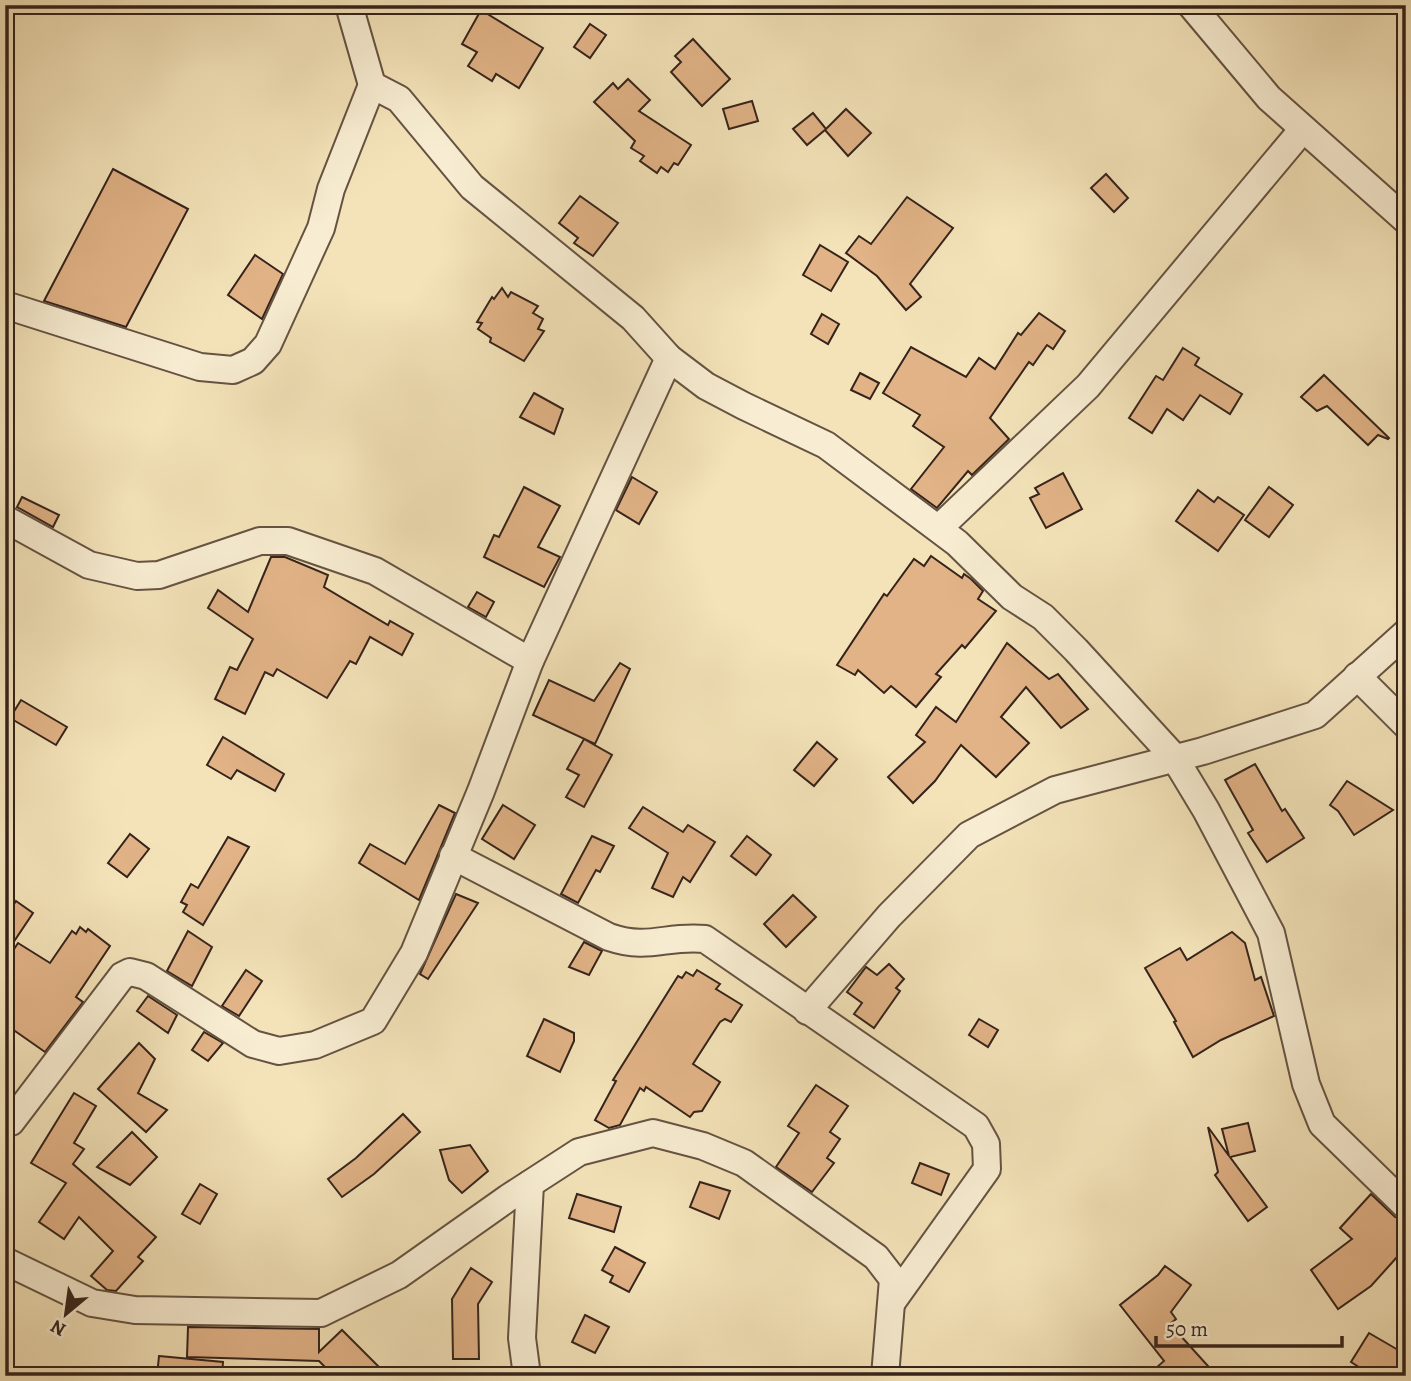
<svg xmlns="http://www.w3.org/2000/svg" width="1411" height="1381" font-family="Alegreya,serif">
<style>
.building{fill:#e1b387;stroke:#35231b;stroke-width:2}
.lines{fill:none;stroke-linecap:round;stroke-linejoin:round}
.minor-casing{stroke:#655342;stroke-width:30}
.minor{stroke:#f8edd2;stroke-width:26}
</style>
<rect width="100%" height="100%" fill="#f4e3b9"/>
<filter id="stains"><feTurbulence type="fractalNoise" baseFrequency=".00286" numOctaves="4"/><feColorMatrix values="0 0 0 0 .2 0 0 0 0 .09 0 0 0 0 .02 0 0 0 .5 -.17"/></filter>
<radialGradient id="worn" r=".72"><stop offset=".6" stop-color="#630" stop-opacity="0"/><stop offset="1" stop-color="#630" stop-opacity=".3"/></radialGradient>
<!-- building -->
<g class="building">
<path d="M 481,10 L 543,48 L 519,88 L 496,74 L 492,81 L 468,66 L 477,52 L 462,44 Z"/>
<path d="M 590,24 L 606,35 L 590,58 L 574,47 Z"/>
<path d="M 693,39 L 730,79 L 702,106 L 671,72 L 681,62 L 675,56 Z"/>
<path d="M 628,79 L 650,100 L 639,111 L 691,145 L 678,165 L 674,163 L 668,172 L 661,167 L 657,173 L 640,161 L 644,156 L 631,148 L 635,141 L 594,102 L 613,83 L 618,89 Z"/>
<path d="M 752,101 L 758,121 L 729,129 L 723,109 Z"/>
<path d="M 846,109 L 871,133 L 848,156 L 825,130 L 807,145 L 793,129 L 813,113 L 826,129 Z"/>
<path d="M 113,169 L 188,209 L 126,327 L 44,301 Z"/>
<path d="M 1106,174 L 1128,198 L 1114,212 L 1091,188 Z"/>
<path d="M 580,196 L 618,223 L 593,256 L 574,243 L 578,238 L 559,223 Z"/>
<path d="M 907,197 L 953,228 L 910,284 L 921,297 L 906,310 L 877,276 L 846,253 L 859,236 L 871,244 Z"/>
<path d="M 820,245 L 848,262 L 831,291 L 803,275 Z"/>
<path d="M 255,255 L 283,274 L 262,319 L 228,295 Z"/>
<path d="M 502,288 L 508,297 L 511,292 L 538,306 L 533,313 L 543,319 L 538,329 L 544,331 L 524,361 L 490,342 L 491,338 L 478,329 L 482,323 L 477,322 L 492,297 L 494,299 Z"/>
<path d="M 1039,313 L 1065,331 L 1053,349 L 1047,345 L 1033,365 L 1029,362 L 990,418 L 1009,439 L 972,475 L 968,471 L 937,508 L 911,489 L 944,447 L 913,426 L 920,415 L 883,393 L 911,347 L 966,377 L 979,358 L 995,369 L 1018,333 L 1021,335 Z"/>
<path d="M 822,314 L 839,324 L 828,344 L 811,334 Z"/>
<path d="M 1183,348 L 1199,358 L 1195,365 L 1242,394 L 1230,414 L 1200,395 L 1183,420 L 1167,409 L 1152,433 L 1129,418 L 1156,376 L 1163,380 Z"/>
<path d="M 860,373 L 879,383 L 870,399 L 851,390 Z"/>
<path d="M 1324,375 L 1389,438 L 1388,439 L 1378,435 L 1368,445 L 1327,406 L 1317,411 L 1301,397 Z"/>
<path d="M 534,393 L 563,409 L 554,434 L 520,417 Z"/>
<path d="M 1063,473 L 1082,509 L 1046,528 L 1030,498 L 1039,494 L 1035,488 Z"/>
<path d="M 632,477 L 657,492 L 639,524 L 616,510 Z"/>
<path d="M 524,487 L 560,506 L 538,547 L 560,557 L 544,587 L 484,557 L 494,535 L 499,537 Z"/>
<path d="M 1269,487 L 1293,505 L 1269,537 L 1245,520 Z"/>
<path d="M 1198,490 L 1214,502 L 1218,497 L 1244,515 L 1218,551 L 1176,521 Z"/>
<path d="M 22,497 L 59,515 L 53,527 L 17,507 Z"/>
<path d="M 931,556 L 962,578 L 964,574 L 971,579 L 983,591 L 978,599 L 996,611 L 965,648 L 962,645 L 936,674 L 941,677 L 916,707 L 891,686 L 884,693 L 858,670 L 855,675 L 837,665 L 884,594 L 887,596 L 914,559 L 924,566 Z"/>
<path d="M 271,557 L 285,557 L 328,575 L 324,587 L 388,625 L 390,621 L 413,634 L 402,655 L 370,637 L 356,664 L 350,661 L 327,698 L 277,669 L 273,676 L 265,672 L 245,714 L 215,699 L 230,667 L 237,670 L 253,639 L 208,608 L 218,590 L 248,612 Z"/>
<path d="M 477,592 L 494,602 L 486,617 L 468,607 Z"/>
<path d="M 1007,643 L 1049,679 L 1058,674 L 1088,709 L 1061,728 L 1026,687 L 1001,717 L 1029,743 L 996,777 L 961,745 L 935,781 L 913,803 L 888,777 L 925,742 L 916,735 L 936,707 L 956,722 Z"/>
<path d="M 620,663 L 630,669 L 595,744 L 533,715 L 549,680 L 594,701 Z"/>
<path d="M 21,700 L 67,727 L 56,745 L 10,718 Z"/>
<path d="M 223,737 L 284,774 L 275,791 L 237,770 L 231,779 L 207,765 Z"/>
<path d="M 584,739 L 612,755 L 584,807 L 566,797 L 579,775 L 567,769 Z"/>
<path d="M 817,742 L 837,759 L 814,786 L 794,770 Z"/>
<path d="M 1255,764 L 1282,811 L 1285,809 L 1304,838 L 1267,862 L 1248,833 L 1253,830 L 1225,780 Z"/>
<path d="M 1347,781 L 1393,810 L 1354,835 L 1338,811 L 1330,805 Z"/>
<path d="M 439,805 L 455,813 L 419,900 L 359,863 L 370,844 L 405,864 Z"/>
<path d="M 503,805 L 535,825 L 514,859 L 482,839 Z"/>
<path d="M 643,807 L 683,832 L 688,825 L 715,842 L 690,882 L 683,877 L 673,897 L 652,888 L 668,853 L 629,828 Z"/>
<path d="M 130,834 L 149,849 L 127,877 L 108,863 Z"/>
<path d="M 592,836 L 614,846 L 600,872 L 596,870 L 578,903 L 561,894 Z"/>
<path d="M 747,836 L 771,855 L 756,875 L 731,856 Z"/>
<path d="M 228,837 L 249,847 L 203,925 L 183,912 L 187,905 L 181,902 L 191,884 L 198,888 Z"/>
<path d="M 456,894 L 478,903 L 428,979 L 420,974 Z"/>
<path d="M 793,895 L 816,917 L 786,947 L 764,924 Z"/>
<path d="M 16,901 L 33,913 L 5,955 L 5,918 Z"/>
<path d="M 80,927 L 86,932 L 88,929 L 110,946 L 76,997 L 83,1002 L 45,1052 L 5,1024 L 5,963 L 18,943 L 50,963 L 72,931 L 76,934 Z"/>
<path d="M 188,931 L 212,947 L 192,986 L 167,971 Z"/>
<path d="M 1232,932 L 1245,943 L 1255,980 L 1261,977 L 1274,1016 L 1221,1040 L 1193,1057 L 1174,1022 L 1176,1021 L 1145,968 L 1180,948 L 1187,960 Z"/>
<path d="M 584,942 L 602,951 L 589,975 L 569,967 Z"/>
<path d="M 889,964 L 904,979 L 896,988 L 900,991 L 874,1028 L 854,1014 L 862,1003 L 847,992 L 866,967 L 877,975 Z"/>
<path d="M 246,970 L 262,981 L 239,1016 L 222,1006 Z"/>
<path d="M 697,970 L 720,984 L 716,989 L 742,1005 L 731,1022 L 725,1019 L 720,1022 L 693,1064 L 720,1082 L 702,1111 L 694,1112 L 690,1117 L 646,1087 L 644,1091 L 640,1088 L 620,1125 L 609,1128 L 595,1120 L 616,1081 L 613,1080 L 678,976 L 682,978 L 686,972 L 693,976 Z"/>
<path d="M 148,996 L 177,1015 L 168,1033 L 137,1011 Z"/>
<path d="M 544,1019 L 574,1033 L 574,1041 L 560,1072 L 527,1056 Z"/>
<path d="M 979,1019 L 998,1030 L 988,1047 L 969,1035 Z"/>
<path d="M 204,1032 L 223,1043 L 208,1061 L 192,1050 Z"/>
<path d="M 139,1043 L 155,1059 L 138,1093 L 167,1110 L 146,1132 L 98,1089 Z"/>
<path d="M 816,1085 L 848,1106 L 830,1132 L 840,1139 L 827,1158 L 834,1163 L 812,1192 L 776,1167 L 799,1133 L 788,1126 Z"/>
<path d="M 74,1093 L 96,1106 L 74,1143 L 84,1149 L 73,1164 L 156,1237 L 138,1257 L 143,1261 L 116,1291 L 107,1290 L 91,1276 L 113,1251 L 79,1217 L 64,1239 L 39,1222 L 66,1183 L 31,1163 Z"/>
<path d="M 403,1114 L 420,1132 L 374,1174 L 342,1197 L 328,1179 L 356,1158 Z"/>
<path d="M 1248,1123 L 1255,1151 L 1230,1157 L 1267,1207 L 1248,1221 L 1215,1175 L 1218,1172 L 1208,1127 L 1229,1156 L 1222,1129 Z"/>
<path d="M 132,1132 L 157,1157 L 130,1185 L 97,1167 Z"/>
<path d="M 470,1145 L 488,1171 L 462,1193 L 449,1180 L 440,1150 Z"/>
<path d="M 920,1163 L 949,1174 L 941,1195 L 912,1183 Z"/>
<path d="M 700,1182 L 730,1191 L 719,1219 L 690,1207 Z"/>
<path d="M 200,1184 L 217,1194 L 200,1224 L 182,1214 Z"/>
<path d="M 577,1194 L 621,1207 L 614,1232 L 569,1218 Z"/>
<path d="M 1371,1194 L 1395,1217 L 1406,1221 L 1406,1247 L 1371,1286 L 1338,1309 L 1311,1270 L 1352,1239 L 1340,1228 Z"/>
<path d="M 615,1247 L 645,1263 L 629,1292 L 610,1282 L 613,1276 L 602,1270 Z"/>
<path d="M 1165,1266 L 1191,1285 L 1171,1312 L 1176,1319 L 1170,1324 L 1217,1376 L 1147,1376 L 1164,1361 L 1120,1305 L 1158,1275 Z"/>
<path d="M 471,1268 L 492,1282 L 478,1304 L 479,1359 L 453,1359 L 452,1299 Z"/>
<path d="M 585,1315 L 609,1327 L 595,1353 L 572,1342 Z"/>
<path d="M 188,1327 L 319,1329 L 319,1352 L 342,1330 L 388,1376 L 334,1376 L 319,1361 L 187,1357 Z"/>
<path d="M 1369,1333 L 1405,1354 L 1391,1376 L 1373,1376 L 1351,1362 Z"/>
<path d="M 159,1356 L 223,1362 L 222,1376 L 157,1376 Z"/>
</g>
<g class="lines">
<!-- minor casing -->
<g class="minor-casing">
<g id="minor">
<path d="M 349,5 L 372,85 L 399,99 L 472,187 L 633,318 L 669,358 L 706,386 L 744,406 L 826,445 L 957,543 L 1012,597 L 1043,617 L 1076,650 L 1174,757 L 1206,810 L 1271,933 L 1306,1084 L 1322,1124 L 1406,1206"/>
<path d="M 1191,5 L 1269,98 L 1406,220"/>
<path d="M 5,305 L 200,367 L 233,370 L 253,361 L 268,344 L 321,228 L 331,189 L 372,85"/>
<path d="M 5,519 L 89,565 L 137,576 L 159,575 L 260,541 L 288,541 L 375,571 L 530,661"/>
<path d="M 939,528 L 1088,386 L 1303,129"/>
<path d="M 1357,676 L 1406,725"/>
<path d="M 453,856 L 609,937 C 650,951 665,935 705,939 L 976,1126 L 986,1144 L 987,1169 L 892,1302"/>
<path d="M 807,1011 L 889,916 L 969,835 L 1055,790 L 1203,751 L 1315,715 L 1406,633"/>
<path d="M 11,1122 L 122,976 L 130,972 L 146,976 L 253,1044 L 279,1051 L 315,1045 L 373,1021 L 414,953 L 481,791 L 530,661 L 669,358"/>
<path d="M 5,1261 L 92,1303 L 135,1310 L 321,1313 L 399,1275 L 508,1198 L 579,1152 L 653,1133 L 703,1146 L 744,1163 L 876,1257 L 893,1279 L 885,1376"/>
<path d="M 527,1376 L 522,1338 L 530,1184"/>
</g>
</g>
<!-- minor -->
<use href="#minor" class="minor"/>
</g>
<!-- margin -->
<rect width="1411" height="1381" fill="none" stroke="#f4e3b9" stroke-width="28"/>
<rect x="7" y="7" width="1397" height="1367" fill="none" stroke="#35231b" stroke-width="3.5"/>
<rect x="14" y="14" width="1383" height="1353" fill="none" stroke="#35231b" stroke-width="2"/>
<!-- north arrow -->
<g transform="translate(66 1314) rotate(209)" stroke="#f8edd2" stroke-width="5" paint-order="stroke">
<path d="M0-5L12 26L0 18L-12 26Z" fill="#35231b"/>
<text y="-10" font-size="19" font-weight="bold" text-anchor="middle" fill="#35231b">N</text>
</g>
<!-- scale -->
<path d="M1156 1336v10h186v-10" fill="none" stroke="#35231b" stroke-width="3.5"/>
<text x="1166" y="1336" font-size="21" fill="#35231b" stroke="#f8edd2" stroke-width="5" paint-order="stroke">50 m</text>
<rect width="100%" height="100%" filter="url(#stains)"/>
<rect width="100%" height="100%" fill="url(#worn)"/>
</svg>
